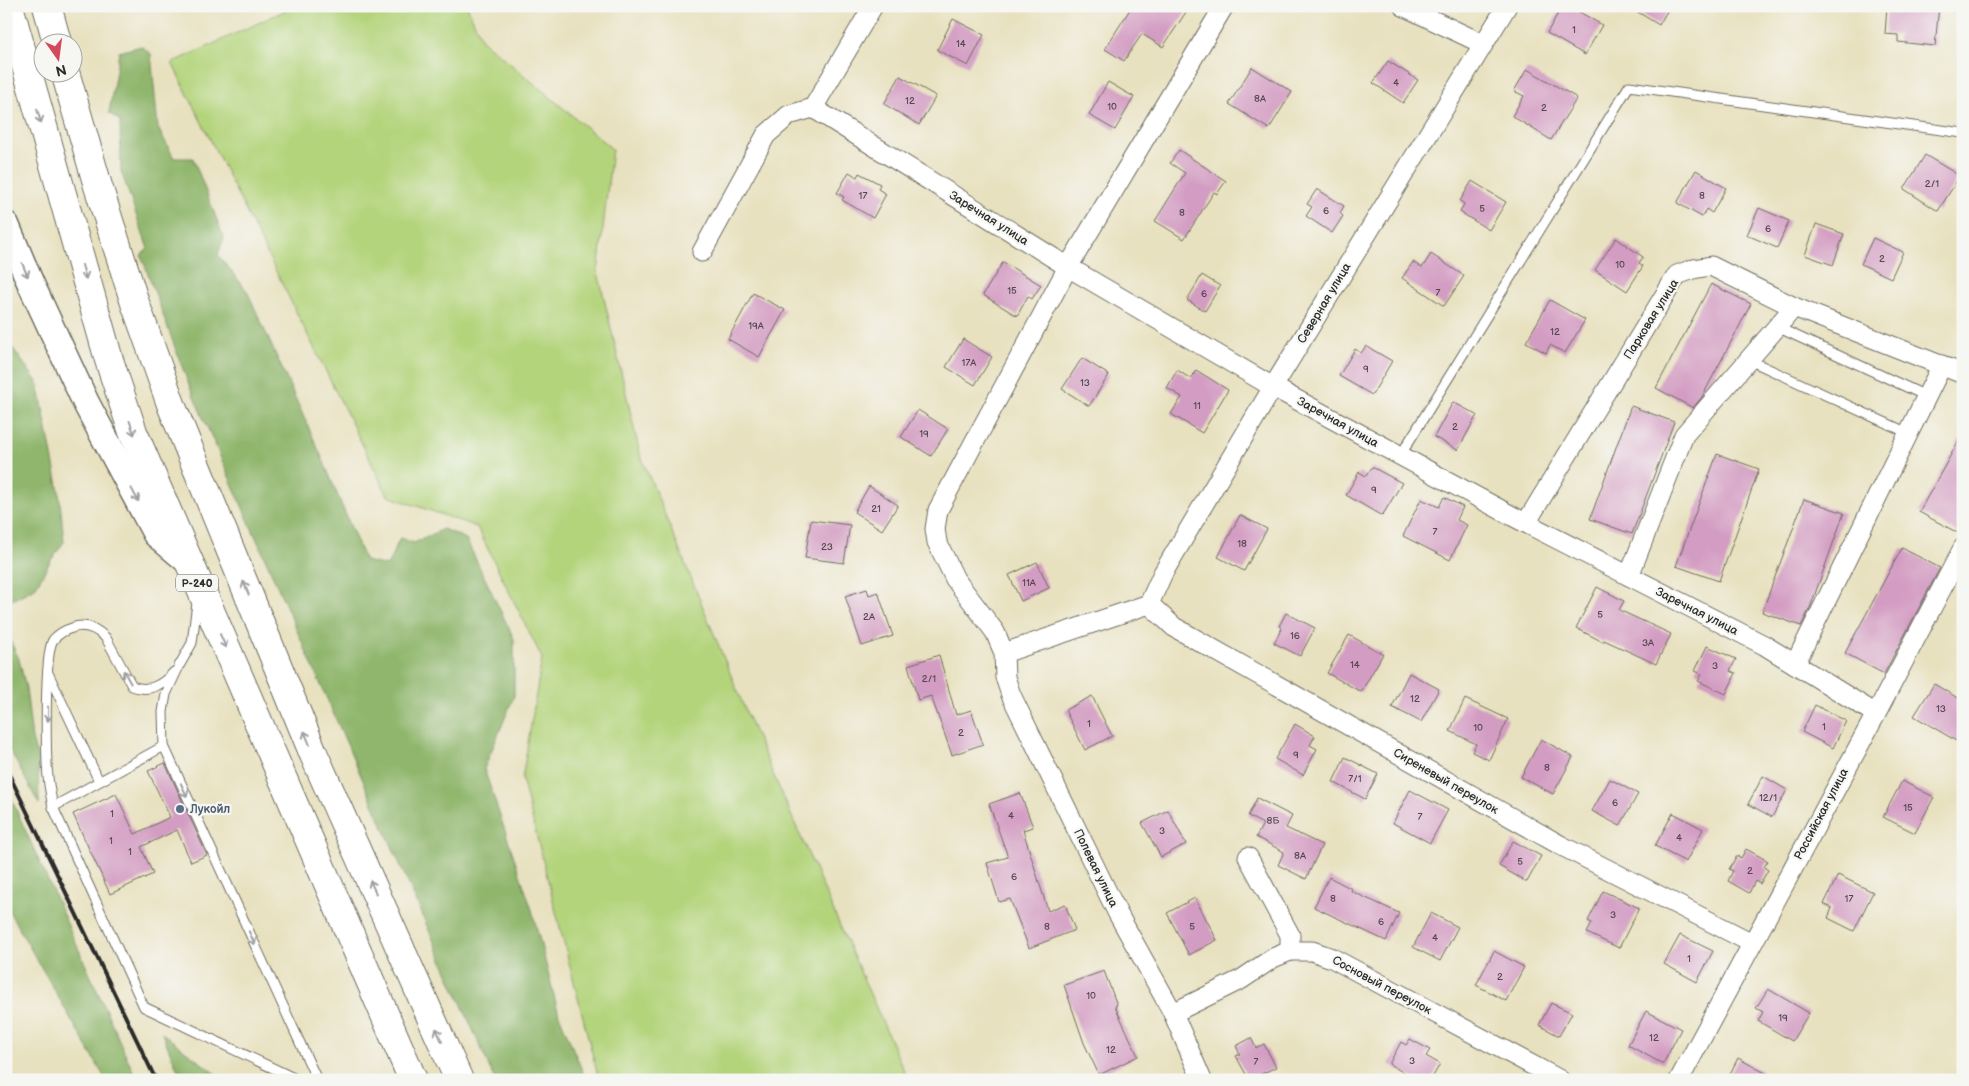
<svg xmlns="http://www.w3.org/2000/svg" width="1969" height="1086" font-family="'Balsamiq Sans',sans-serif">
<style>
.green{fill:#b4d47c;stroke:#708054}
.forest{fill:#8fb66c;stroke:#5d704c}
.building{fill:#d39cc2}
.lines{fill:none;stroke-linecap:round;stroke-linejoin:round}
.lane-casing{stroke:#6d6b5f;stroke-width:11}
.street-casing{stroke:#6d6b5f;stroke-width:21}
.secondary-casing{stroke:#6d6b5f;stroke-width:29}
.highway-casing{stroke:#6d6b5f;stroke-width:30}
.lane{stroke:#fff;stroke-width:9}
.street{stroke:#fff;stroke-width:19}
.secondary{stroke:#fff;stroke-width:26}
.highway{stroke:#fff;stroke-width:28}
.rail{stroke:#2b2b2b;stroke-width:4}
.oneway{stroke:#a0a0a0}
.service-dot{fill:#5c6f8a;stroke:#f6f6f2;stroke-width:2}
.labels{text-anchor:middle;stroke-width:4.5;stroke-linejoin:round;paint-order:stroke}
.number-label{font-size:10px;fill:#554751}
.shield{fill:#f6f6f2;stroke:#686867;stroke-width:1}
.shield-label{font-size:11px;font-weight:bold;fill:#2b2b2b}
.street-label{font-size:12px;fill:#2b2b2b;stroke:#f6f6f2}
.service-label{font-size:12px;font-weight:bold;fill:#4e5e75;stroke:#f6f6f2;text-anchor:start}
</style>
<rect width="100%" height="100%" fill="#f6f6f2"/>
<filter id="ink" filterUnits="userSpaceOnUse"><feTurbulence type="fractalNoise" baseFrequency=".02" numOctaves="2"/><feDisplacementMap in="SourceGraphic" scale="10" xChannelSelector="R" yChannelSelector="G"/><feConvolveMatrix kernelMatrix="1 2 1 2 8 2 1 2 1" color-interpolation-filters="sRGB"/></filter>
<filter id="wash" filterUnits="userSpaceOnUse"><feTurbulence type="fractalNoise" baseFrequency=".0096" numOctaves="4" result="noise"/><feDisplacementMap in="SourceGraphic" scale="20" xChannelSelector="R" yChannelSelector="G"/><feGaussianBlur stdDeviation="1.12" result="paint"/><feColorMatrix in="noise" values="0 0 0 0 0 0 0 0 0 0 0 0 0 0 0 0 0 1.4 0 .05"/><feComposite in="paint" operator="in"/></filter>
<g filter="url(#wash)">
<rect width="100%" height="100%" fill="#e8e1bf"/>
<!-- green -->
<path class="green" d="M 295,6 L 467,6 L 482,40 L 612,149 L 598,272 L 640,454 L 751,724 L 908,1080 L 599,1080 L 522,779 L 542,658 L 477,527 L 388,496 L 172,63 Z"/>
<!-- forest -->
<g class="forest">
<path d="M 141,46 L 151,54 L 158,128 L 174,158 L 193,158 L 224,238 L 218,255 L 247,291 L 320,453 L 365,561 L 387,566 L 400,538 L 414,543 L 443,529 L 466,539 L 514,639 L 514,696 L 484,769 L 532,910 L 559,1015 L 586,1080 L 495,1080 L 190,388 L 141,255 L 148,249 L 121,171 L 120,121 L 109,113 L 119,52 Z"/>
<path d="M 6,339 L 38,383 L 59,491 L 64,542 L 51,560 L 35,588 L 6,603 Z"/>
<path d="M 6,632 L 19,659 L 26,688 L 32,739 L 38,760 L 39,804 L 6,743 Z"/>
<path d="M 6,788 L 11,798 L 137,1080 L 106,1080 L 6,906 Z"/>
<path d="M 162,1033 L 224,1080 L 182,1080 Z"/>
</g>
<g id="blocks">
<!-- building -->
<g class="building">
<path d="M 1132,6 L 1190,6 L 1163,47 L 1142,34 L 1124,61 L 1105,49 Z"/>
<path d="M 1562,6 L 1569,6 L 1602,25 L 1585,55 L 1547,33 Z"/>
<path d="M 1628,6 L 1670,6 L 1659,25 Z"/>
<path d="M 1887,6 L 1939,6 L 1935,46 L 1898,42 L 1898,35 L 1885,34 Z"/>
<path d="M 953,19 L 984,35 L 968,66 L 937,50 Z"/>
<path d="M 1388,61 L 1418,80 L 1403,103 L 1373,83 Z"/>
<path d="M 1252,67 L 1292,92 L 1269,129 L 1229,104 Z"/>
<path d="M 1527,69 L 1577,98 L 1551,140 L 1512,116 L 1524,96 L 1514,91 Z"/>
<path d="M 900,76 L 936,96 L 919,125 L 884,104 Z"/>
<path d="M 1108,82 L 1134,97 L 1115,130 L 1089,115 Z"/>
<path d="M 1179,150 L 1226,181 L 1217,194 L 1214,192 L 1184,239 L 1155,221 L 1185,173 L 1170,163 Z"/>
<path d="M 1925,155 L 1960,176 L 1938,211 L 1904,189 Z"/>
<path d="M 1696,170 L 1726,188 L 1712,213 L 1706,209 L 1702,217 L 1677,203 Z"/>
<path d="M 849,172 L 857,177 L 859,173 L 880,184 L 878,189 L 886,194 L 873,218 L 842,200 L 844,197 L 837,193 Z"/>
<path d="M 1472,181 L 1506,202 L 1489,230 L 1460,212 L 1464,204 L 1460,201 Z"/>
<path d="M 1317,189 L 1344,206 L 1340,213 L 1343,216 L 1332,233 L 1306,216 L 1312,207 L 1307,204 Z"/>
<path d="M 1759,208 L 1789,221 L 1777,248 L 1747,235 Z"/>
<path d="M 1816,224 L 1844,234 L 1833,265 L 1805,255 Z"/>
<path d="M 1616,238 L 1643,257 L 1639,263 L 1643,266 L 1627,291 L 1595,270 Z"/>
<path d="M 1873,238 L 1903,252 L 1891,278 L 1861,264 Z"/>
<path d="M 1431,254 L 1464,276 L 1444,306 L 1402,278 L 1413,262 L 1422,268 Z"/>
<path d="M 1003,262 L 1041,285 L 1032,299 L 1028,296 L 1017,316 L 983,295 Z"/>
<path d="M 1202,275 L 1220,286 L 1205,311 L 1187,300 Z"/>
<path d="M 1711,284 L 1751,304 L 1702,397 L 1693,408 L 1656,388 Z"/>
<path d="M 753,293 L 785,310 L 759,357 L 728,339 Z"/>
<path d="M 1550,300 L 1585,320 L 1565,353 L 1550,345 L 1546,353 L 1526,342 Z"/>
<path d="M 963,339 L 992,357 L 975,385 L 946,367 Z"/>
<path d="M 1366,346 L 1392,361 L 1372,395 L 1339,376 L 1355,349 L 1361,353 Z"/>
<path d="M 1082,358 L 1109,375 L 1089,406 L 1062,389 Z"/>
<path d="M 1177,370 L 1191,379 L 1196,370 L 1228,390 L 1202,433 L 1171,414 L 1182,397 L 1167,388 Z"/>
<path d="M 1453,402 L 1477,415 L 1458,450 L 1434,437 Z"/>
<path d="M 1631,406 L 1674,422 L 1632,534 L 1590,519 Z"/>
<path d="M 918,410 L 948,429 L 931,456 L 901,437 Z"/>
<path d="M 1963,433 L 1963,524 L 1958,533 L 1919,512 Z"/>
<path d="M 1717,454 L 1759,469 L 1719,581 L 1676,566 Z"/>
<path d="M 1372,467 L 1402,483 L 1382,516 L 1346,495 L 1359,472 L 1366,476 Z"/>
<path d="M 869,486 L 898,505 L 882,530 L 854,512 Z"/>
<path d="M 1444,497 L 1463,507 L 1457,520 L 1467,525 L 1450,560 L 1403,536 L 1421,499 L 1439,507 Z"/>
<path d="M 1804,499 L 1844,513 L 1810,608 L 1801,626 L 1762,612 Z"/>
<path d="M 1240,515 L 1267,529 L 1244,571 L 1218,557 Z"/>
<path d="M 811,520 L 850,525 L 844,563 L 805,558 Z"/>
<path d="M 1902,548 L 1940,568 L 1884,674 L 1845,653 Z"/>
<path d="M 1037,562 L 1049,588 L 1021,601 L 1009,575 Z"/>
<path d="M 1597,587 L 1624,601 L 1619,610 L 1671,634 L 1656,664 L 1604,640 L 1603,642 L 1576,628 Z"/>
<path d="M 867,589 L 869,595 L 878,592 L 893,636 L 862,646 L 845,596 Z"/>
<path d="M 1286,613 L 1315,628 L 1300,656 L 1274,643 L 1282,628 L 1279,626 Z"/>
<path d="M 1349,635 L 1383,654 L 1361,692 L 1327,673 Z"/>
<path d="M 1707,646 L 1736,659 L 1730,671 L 1736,673 L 1726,694 L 1698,681 L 1702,674 L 1695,671 Z"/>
<path d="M 939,655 L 956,715 L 971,710 L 983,744 L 952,755 L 931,696 L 918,700 L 908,665 Z"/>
<path d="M 1409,673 L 1439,689 L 1421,722 L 1392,707 Z"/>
<path d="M 1934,684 L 1963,701 L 1963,735 L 1958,742 L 1914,716 Z"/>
<path d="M 1092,696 L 1112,736 L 1085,750 L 1065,710 Z"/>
<path d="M 1465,699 L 1508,719 L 1489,760 L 1472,752 L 1476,744 L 1450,731 Z"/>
<path d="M 1815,705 L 1846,721 L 1833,748 L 1802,732 Z"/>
<path d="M 1295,724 L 1315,736 L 1310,745 L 1317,749 L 1303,775 L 1275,759 Z"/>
<path d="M 1541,739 L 1573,757 L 1553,794 L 1521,777 Z"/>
<path d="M 1345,757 L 1378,774 L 1365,799 L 1333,782 Z"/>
<path d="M 165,763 L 207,855 L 191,862 L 177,830 L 141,847 L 153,874 L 110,894 L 73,814 L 116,794 L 135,834 L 170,817 L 148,771 Z"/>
<path d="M 1763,776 L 1787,790 L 1772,817 L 1748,804 Z"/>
<path d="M 1610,779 L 1638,794 L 1620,826 L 1592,811 Z"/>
<path d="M 1902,781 L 1934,797 L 1915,833 L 1883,817 Z"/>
<path d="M 1410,790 L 1448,810 L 1430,843 L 1393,823 Z"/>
<path d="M 1020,793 L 1033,827 L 1023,830 L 1048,911 L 1065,904 L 1075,930 L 1029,948 L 1010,899 L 999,902 L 987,863 L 1008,857 L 989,804 Z"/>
<path d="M 1257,798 L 1292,816 L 1286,828 L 1322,845 L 1306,879 L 1278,865 L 1284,852 L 1256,837 L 1263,824 L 1248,816 Z"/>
<path d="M 1168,810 L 1186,844 L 1161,857 L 1142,823 Z"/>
<path d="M 1673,813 L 1703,829 L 1686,862 L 1655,846 Z"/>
<path d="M 1513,841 L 1541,856 L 1527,882 L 1499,866 Z"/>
<path d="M 1746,849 L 1768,861 L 1764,867 L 1768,870 L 1760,884 L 1755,881 L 1749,893 L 1728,881 L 1733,871 L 1729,869 L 1737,856 L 1741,858 Z"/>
<path d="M 1838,875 L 1873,892 L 1854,931 L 1828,918 L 1832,908 L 1824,904 Z"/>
<path d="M 1329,877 L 1352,889 L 1351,891 L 1399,913 L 1386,941 L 1314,907 Z"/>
<path d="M 1603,891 L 1639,908 L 1619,948 L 1587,933 L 1592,923 L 1588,921 Z"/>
<path d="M 1195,898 L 1217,940 L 1189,955 L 1167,913 Z"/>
<path d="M 1431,913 L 1458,927 L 1440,961 L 1413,947 Z"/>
<path d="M 1680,935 L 1713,951 L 1697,982 L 1664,964 Z"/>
<path d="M 1494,951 L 1524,967 L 1506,1001 L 1476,985 Z"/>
<path d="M 1104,971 L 1117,1005 L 1115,1006 L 1138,1056 L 1099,1075 L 1084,1043 L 1064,985 Z"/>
<path d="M 1768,989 L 1809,1013 L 1792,1041 L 1758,1021 L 1763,1012 L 1756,1008 Z"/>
<path d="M 1551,1003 L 1572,1013 L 1559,1036 L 1539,1025 Z"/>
<path d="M 1646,1011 L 1681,1029 L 1663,1064 L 1628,1045 Z"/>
<path d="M 1251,1038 L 1256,1048 L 1264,1044 L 1276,1067 L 1249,1080 L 1236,1056 L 1240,1054 L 1236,1046 Z"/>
<path d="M 1410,1039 L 1430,1050 L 1426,1056 L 1440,1064 L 1431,1080 L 1416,1080 L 1389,1064 L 1401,1042 L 1406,1045 Z"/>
<path d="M 1738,1058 L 1778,1080 L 1727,1080 Z"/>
</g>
</g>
</g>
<g filter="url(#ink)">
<use href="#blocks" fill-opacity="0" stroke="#6d6b5f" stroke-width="1"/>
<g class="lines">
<!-- lane casing -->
<g class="lane-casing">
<g id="lane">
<path d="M 1777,327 L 1926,396"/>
<path d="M 1749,360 L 1908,433"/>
<path d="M 1400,456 L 1629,86 L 1963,133"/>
<path d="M 197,603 L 192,643 L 179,666 L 166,694 L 163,712 L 164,746 L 317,1080"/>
<path d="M 48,673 L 99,781"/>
<path d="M 164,746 L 53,807 L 144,1007 L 298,1080"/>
<path d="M 53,807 C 51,797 49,787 48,777 C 46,757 44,653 53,640 C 58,634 65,630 72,628 C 85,623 97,629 106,638 L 132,686 C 149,693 162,685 174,672"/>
</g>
</g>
<!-- street casing -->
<g class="street-casing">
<g id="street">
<path d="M 1403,6 L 1483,44"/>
<path d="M 813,108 L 1068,267 L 1273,387 L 1516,518 L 1764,645 L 1876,714"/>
<path d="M 702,252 L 766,135 L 789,115 L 813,108 L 873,6"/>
<path d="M 1526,523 L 1677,275 L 1693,269 L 1711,266 L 1794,307 L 1963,374"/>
<path d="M 1629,576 L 1684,435 L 1794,307"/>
<path d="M 1149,604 L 1163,573 L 1273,387 L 1507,6"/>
<path d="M 1149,604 L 1174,627 L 1560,845 L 1752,943"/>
<path d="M 1004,653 L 1149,604"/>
<path d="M 1795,664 L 1942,365"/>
<path d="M 1248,857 L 1290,935 L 1290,951"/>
<path d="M 1173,1013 L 1242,979 L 1273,958 L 1290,951 L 1312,951 L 1332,958 L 1560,1080"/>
<path d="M 1202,1080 L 1173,1013 L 1118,914 L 1011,695 L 1005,677 L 1004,653 L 995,632 L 955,579 L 937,542 L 935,529 L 938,510 L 1068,267 L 1224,6"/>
<path d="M 1679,1080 L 1876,714 L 1963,548"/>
</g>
</g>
<!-- secondary casing -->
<g class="secondary-casing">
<path id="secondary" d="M 6,225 L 30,282 L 86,403 L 156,534 L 188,561"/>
</g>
<!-- highway casing -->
<g class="highway-casing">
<g id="highway">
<path d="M 9,6 L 109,360 L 133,432 L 413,1080"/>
<path d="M 47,6 L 57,42"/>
<path d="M 65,72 L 98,186 L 135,303 L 172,407 L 314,755 L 459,1080"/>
</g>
</g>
<!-- lane -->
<use href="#lane" class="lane"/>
<!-- street -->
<use href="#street" class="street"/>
<!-- secondary -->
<use href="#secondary" class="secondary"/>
<!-- highway -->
<use href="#highway" class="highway"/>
<!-- rail -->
<path class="rail" d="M 6,768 L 156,1080"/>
</g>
<!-- one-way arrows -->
<defs><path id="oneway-shaft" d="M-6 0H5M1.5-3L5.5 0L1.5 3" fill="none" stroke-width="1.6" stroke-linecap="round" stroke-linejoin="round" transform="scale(1.25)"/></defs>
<g class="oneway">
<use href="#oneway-shaft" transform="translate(39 116) rotate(74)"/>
<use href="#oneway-shaft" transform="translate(25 270) rotate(67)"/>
<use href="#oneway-shaft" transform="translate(84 272) rotate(74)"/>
<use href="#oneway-shaft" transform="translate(132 428) rotate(71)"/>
<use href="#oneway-shaft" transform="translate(135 495) rotate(62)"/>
<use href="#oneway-shaft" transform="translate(246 588) rotate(-112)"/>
<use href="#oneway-shaft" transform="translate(223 641) rotate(66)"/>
<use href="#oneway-shaft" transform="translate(127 677) rotate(-119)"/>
<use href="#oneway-shaft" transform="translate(48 714) rotate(90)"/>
<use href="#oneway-shaft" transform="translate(307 738) rotate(-112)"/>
<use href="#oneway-shaft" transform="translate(184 790) rotate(65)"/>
<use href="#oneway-shaft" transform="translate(373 887) rotate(-114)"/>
<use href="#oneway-shaft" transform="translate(252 938) rotate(65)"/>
<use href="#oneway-shaft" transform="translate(439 1035) rotate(-114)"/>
</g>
</g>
<!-- markers -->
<circle class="service-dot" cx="180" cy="809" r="5"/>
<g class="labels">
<!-- number labels -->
<g class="number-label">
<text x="1574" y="33">1</text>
<text x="961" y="47">14</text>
<text x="1396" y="86">4</text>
<text x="1260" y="102">8А</text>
<text x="910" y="104">12</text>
<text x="1112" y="110">10</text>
<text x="1544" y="111">2</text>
<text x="1932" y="187">2/1</text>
<text x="863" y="199">17</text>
<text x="1702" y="199">8</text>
<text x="1482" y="212">5</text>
<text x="1326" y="214">6</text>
<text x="1182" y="216">8</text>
<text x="1768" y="232">6</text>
<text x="1882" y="262">2</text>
<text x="1620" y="268">10</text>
<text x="1012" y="294">15</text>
<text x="1438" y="296">7</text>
<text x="1204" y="297">6</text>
<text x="756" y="329">19А</text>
<text x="1555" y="335">12</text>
<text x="969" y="366">17А</text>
<text x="1366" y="372">9</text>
<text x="1085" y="386">13</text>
<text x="1197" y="409">11</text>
<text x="1455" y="430">2</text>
<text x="924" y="437">19</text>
<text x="1374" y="493">9</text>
<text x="876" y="512">21</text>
<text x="1435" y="535">7</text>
<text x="1242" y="547">18</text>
<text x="827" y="550">23</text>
<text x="1029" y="586">11А</text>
<text x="1600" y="618">5</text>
<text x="869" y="620">2А</text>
<text x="1295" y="639">16</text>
<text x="1648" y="646">3А</text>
<text x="1355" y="668">14</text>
<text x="1715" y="669">3</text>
<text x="929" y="682">2/1</text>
<text x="1415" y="702">12</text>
<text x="1941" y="712">13</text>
<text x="1089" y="727">1</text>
<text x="1824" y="730">1</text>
<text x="1478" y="731">10</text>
<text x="961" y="736">2</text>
<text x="1296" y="758">9</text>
<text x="1547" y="771">8</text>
<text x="1355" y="782">7/1</text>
<text x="1768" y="801">12/1</text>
<text x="1615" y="806">6</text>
<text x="1908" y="811">15</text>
<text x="112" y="817">1</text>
<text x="1011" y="819">4</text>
<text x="1420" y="820">7</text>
<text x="1273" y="824">8Б</text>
<text x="1162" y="834">3</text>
<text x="1679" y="841">4</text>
<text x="111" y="844">1</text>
<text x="130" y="855">1</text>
<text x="1300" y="859">8А</text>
<text x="1520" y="865">5</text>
<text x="1750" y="874">2</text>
<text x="1014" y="880">6</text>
<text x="1333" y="902">8</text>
<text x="1849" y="902">17</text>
<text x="1613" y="918">3</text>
<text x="1381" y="925">6</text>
<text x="1047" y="930">8</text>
<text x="1192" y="930">5</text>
<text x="1435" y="941">4</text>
<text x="1689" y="962">1</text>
<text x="1500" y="980">2</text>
<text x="1091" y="999">10</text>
<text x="1783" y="1021">19</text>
<text x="1654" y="1041">12</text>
<text x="1111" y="1053">12</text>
<text x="1412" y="1064">3</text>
<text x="1256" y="1065">7</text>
</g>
<!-- shield labels -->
<rect class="shield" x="176" y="574.5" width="42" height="17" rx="4"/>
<g class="shield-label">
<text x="197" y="587">Р-240</text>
</g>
<!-- street labels -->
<g class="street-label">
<text transform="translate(989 218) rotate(32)" y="4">Заречная улица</text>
<text transform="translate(1324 303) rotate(-59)" y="4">Северная улица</text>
<text transform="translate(1651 319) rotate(-58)" y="4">Парковая улица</text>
<text transform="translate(1338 422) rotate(29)" y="4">Заречная улица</text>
<text transform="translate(1697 611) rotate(27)" y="4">Заречная улица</text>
<text transform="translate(1446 781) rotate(30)" y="4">Сиреневый переулок</text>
<text transform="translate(1821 814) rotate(-62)" y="4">Российская улица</text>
<text transform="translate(1096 868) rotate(64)" y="4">Полевая улица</text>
<text transform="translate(1382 985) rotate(28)" y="4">Сосновый переулок</text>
</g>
<!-- service labels -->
<g class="service-label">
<text x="190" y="813">Лукойл</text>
</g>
</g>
<!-- margin -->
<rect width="1969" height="1086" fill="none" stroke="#f6f6f2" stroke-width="25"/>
<!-- north arrow -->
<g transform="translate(58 58) rotate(166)"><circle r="24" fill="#f6f6f2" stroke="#a5a5a2"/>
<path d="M0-4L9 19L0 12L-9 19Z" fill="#d1495b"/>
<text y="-8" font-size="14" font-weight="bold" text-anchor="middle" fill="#2b2b2b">N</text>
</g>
</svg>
